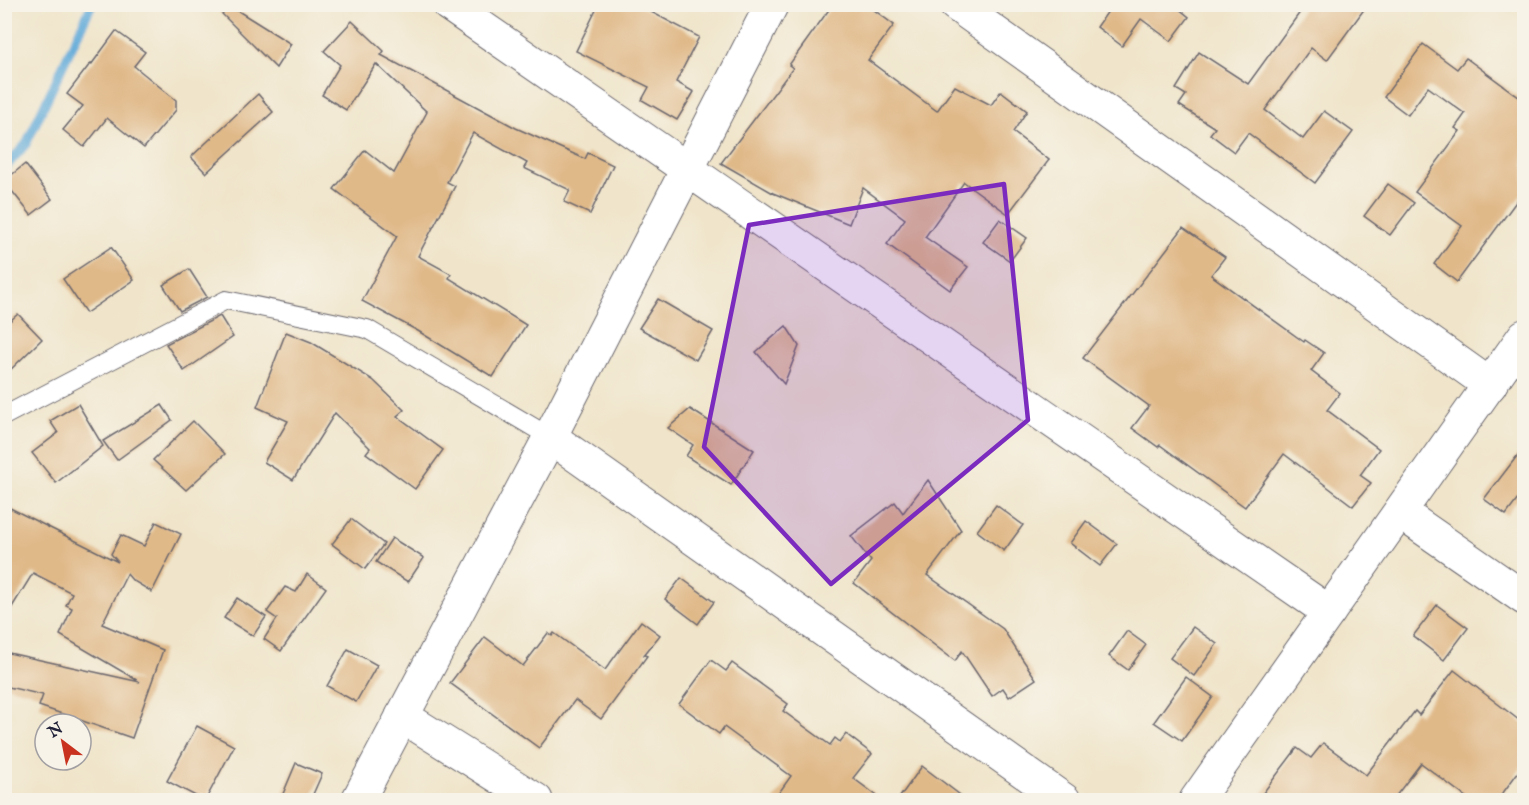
<svg xmlns="http://www.w3.org/2000/svg" width="1529" height="805" font-family="'IM FELL English',serif">
<style>
.lines{fill:none;stroke-linecap:round;stroke-linejoin:round}
.stream{stroke:#61aad9;stroke-width:9}
.building{fill:#e0b989}
.service-casing{stroke:#6a666d;stroke-width:20}
.minor-casing{stroke:#6a666d;stroke-width:35}
.tertiary-casing{stroke:#6a666d;stroke-width:35}
.service{stroke:#fff;stroke-width:18}
.minor{stroke:#fff;stroke-width:33}
.tertiary{stroke:#fff;stroke-width:33}
.marked{fill:#7b2cbf;fill-opacity:0.2;stroke:#7b2cbf;stroke-width:4.5;stroke-linejoin:round}
</style>
<rect width="100%" height="100%" fill="#f7f3e8"/>
<filter id="ink" filterUnits="userSpaceOnUse"><feTurbulence type="fractalNoise" baseFrequency=".0167" numOctaves="2"/><feDisplacementMap in="SourceGraphic" scale="12" xChannelSelector="R" yChannelSelector="G"/><feConvolveMatrix kernelMatrix="1 2 1 2 8 2 1 2 1" color-interpolation-filters="sRGB"/></filter>
<filter id="wash" filterUnits="userSpaceOnUse"><feTurbulence type="fractalNoise" baseFrequency=".008" numOctaves="4" result="noise"/><feDisplacementMap in="SourceGraphic" scale="24" xChannelSelector="R" yChannelSelector="G"/><feGaussianBlur stdDeviation="1.35" result="paint"/><feColorMatrix in="noise" values="0 0 0 0 0 0 0 0 0 0 0 0 0 0 0 0 0 1.4 0 .05"/><feComposite in="paint" operator="in"/></filter>
<g filter="url(#wash)">
<rect width="100%" height="100%" fill="#f0e5cb"/>
<g class="lines">
<!-- stream -->
<path class="stream" d="M 4,169 L 26,144 L 92,4"/>
</g>
<g id="blocks">
<!-- building -->
<g class="building">
<path d="M 220,4 L 227,4 L 291,44 L 276,68 L 217,9 Z"/>
<path d="M 599,4 L 636,4 L 699,37 L 676,82 L 694,92 L 677,120 L 642,100 L 649,87 L 576,51 Z"/>
<path d="M 833,4 L 866,4 L 894,25 L 868,60 L 937,111 L 955,86 L 991,105 L 1001,91 L 1027,111 L 1013,132 L 1049,160 L 1008,214 L 964,182 L 925,237 L 968,267 L 950,290 L 887,244 L 905,219 L 863,188 L 849,224 L 773,193 L 721,163 L 793,68 L 789,65 Z"/>
<path d="M 1113,4 L 1173,4 L 1189,17 L 1171,41 L 1141,19 L 1122,46 L 1097,27 Z"/>
<path d="M 1306,4 L 1368,4 L 1327,60 L 1311,48 L 1265,110 L 1303,139 L 1324,111 L 1353,132 L 1315,183 L 1248,133 L 1234,152 L 1210,134 L 1215,128 L 1179,105 L 1186,95 L 1176,89 L 1199,52 L 1248,84 Z"/>
<path d="M 352,21 L 384,51 L 381,55 L 516,128 L 585,159 L 588,153 L 613,165 L 590,214 L 564,202 L 570,190 L 524,168 L 527,163 L 473,133 L 447,182 L 455,186 L 418,256 L 451,274 L 449,278 L 526,325 L 493,377 L 418,331 L 362,301 L 397,236 L 334,189 L 365,150 L 394,173 L 427,112 L 376,64 L 346,110 L 322,95 L 340,65 L 324,51 Z"/>
<path d="M 116,31 L 145,52 L 134,66 L 176,100 L 176,110 L 144,148 L 107,118 L 84,147 L 63,130 L 83,106 L 67,94 L 90,64 L 91,65 Z"/>
<path d="M 1423,44 L 1457,69 L 1466,58 L 1524,101 L 1524,191 L 1457,282 L 1434,264 L 1462,226 L 1415,192 L 1460,131 L 1455,128 L 1465,114 L 1428,87 L 1408,115 L 1384,97 Z"/>
<path d="M 258,94 L 273,112 L 206,173 L 191,157 Z"/>
<path d="M 25,164 L 52,199 L 31,215 L 4,181 Z"/>
<path d="M 1388,184 L 1414,203 L 1390,235 L 1364,216 Z"/>
<path d="M 1000,219 L 1027,238 L 1010,261 L 983,242 Z"/>
<path d="M 1183,228 L 1225,257 L 1211,275 L 1304,342 L 1305,340 L 1324,353 L 1311,371 L 1340,393 L 1327,410 L 1379,449 L 1360,475 L 1371,483 L 1353,506 L 1284,454 L 1245,507 L 1160,445 L 1158,447 L 1132,428 L 1149,406 L 1083,358 Z"/>
<path d="M 111,247 L 134,280 L 86,313 L 63,279 Z"/>
<path d="M 189,269 L 207,297 L 180,311 L 163,285 Z"/>
<path d="M 658,299 L 713,331 L 696,360 L 639,328 Z"/>
<path d="M 18,314 L 42,339 L 4,376 L 4,326 Z"/>
<path d="M 220,316 L 233,337 L 184,371 L 166,344 Z"/>
<path d="M 786,326 L 799,346 L 784,384 L 756,352 Z"/>
<path d="M 286,332 L 311,342 L 373,380 L 404,410 L 397,416 L 443,450 L 415,489 L 366,453 L 370,448 L 335,413 L 293,480 L 264,462 L 288,421 L 257,407 Z"/>
<path d="M 78,404 L 103,446 L 56,483 L 32,453 L 58,433 L 50,421 Z"/>
<path d="M 162,405 L 172,420 L 117,460 L 103,441 Z"/>
<path d="M 690,409 L 754,450 L 731,485 L 686,456 L 693,445 L 668,428 Z"/>
<path d="M 193,421 L 225,454 L 186,490 L 153,460 Z"/>
<path d="M 1524,447 L 1524,491 L 1506,515 L 1484,499 Z"/>
<path d="M 928,480 L 961,530 L 927,575 L 1003,629 L 1019,654 L 1036,679 L 1009,697 L 1003,688 L 992,696 L 962,651 L 955,661 L 854,583 L 871,561 L 851,536 L 895,502 L 903,513 Z"/>
<path d="M 4,505 L 118,562 L 111,554 L 121,535 L 144,546 L 156,522 L 181,534 L 152,592 L 132,580 L 127,574 L 102,624 L 163,650 L 132,738 L 39,706 L 43,695 L 4,686 L 4,652 L 140,682 L 60,635 L 72,608 L 66,605 L 72,593 L 33,573 L 4,620 Z"/>
<path d="M 996,505 L 1023,525 L 1004,551 L 977,531 Z"/>
<path d="M 351,519 L 384,544 L 365,569 L 332,544 Z"/>
<path d="M 1086,521 L 1117,544 L 1100,566 L 1070,543 Z"/>
<path d="M 392,538 L 424,558 L 408,582 L 376,562 Z"/>
<path d="M 307,574 L 326,588 L 281,651 L 264,639 L 277,619 L 267,612 L 285,587 L 296,592 Z"/>
<path d="M 681,578 L 714,602 L 698,624 L 665,599 Z"/>
<path d="M 237,598 L 266,617 L 253,636 L 224,618 Z"/>
<path d="M 1437,605 L 1468,628 L 1444,660 L 1413,636 Z"/>
<path d="M 641,621 L 660,635 L 644,655 L 647,656 L 601,719 L 575,700 L 539,748 L 450,683 L 485,637 L 523,666 L 548,633 L 552,636 L 554,633 L 605,670 Z"/>
<path d="M 1193,627 L 1217,644 L 1194,676 L 1170,658 Z"/>
<path d="M 1127,631 L 1146,645 L 1128,670 L 1109,656 Z"/>
<path d="M 348,649 L 377,665 L 356,702 L 327,686 Z"/>
<path d="M 711,660 L 726,671 L 732,663 L 788,704 L 783,711 L 830,745 L 835,738 L 840,742 L 846,734 L 872,754 L 853,778 L 884,801 L 773,801 L 791,776 L 724,727 L 719,734 L 679,704 Z"/>
<path d="M 1454,670 L 1524,724 L 1524,764 L 1497,801 L 1471,801 L 1421,763 L 1395,797 L 1400,801 L 1257,801 L 1297,748 L 1311,758 L 1323,743 L 1366,775 L 1415,711 L 1419,715 Z"/>
<path d="M 1186,677 L 1213,697 L 1182,741 L 1154,722 Z"/>
<path d="M 197,726 L 234,746 L 205,801 L 167,781 Z"/>
<path d="M 296,763 L 322,774 L 310,801 L 280,801 Z"/>
<path d="M 922,766 L 968,801 L 897,801 Z"/>
</g>
</g>
</g>
<g filter="url(#ink)">
<use href="#blocks" fill-opacity="0" stroke="#6a666d" stroke-width="1.5"/>
<g class="lines">
<!-- service casing -->
<g class="service-casing">
<path id="service" d="M 4,416 L 226,300 L 367,329 L 550,437"/>
</g>
<!-- minor casing -->
<g class="minor-casing">
<g id="minor">
<path d="M 448,4 L 1329,612"/>
<path d="M 955,4 L 1490,385"/>
<path d="M 550,437 L 1064,800"/>
<path d="M 1400,512 L 1524,598"/>
<path d="M 402,716 L 536,800"/>
<path d="M 1196,800 L 1524,336"/>
</g>
</g>
<!-- tertiary casing -->
<g class="tertiary-casing">
<path id="tertiary" d="M 358,800 L 550,437 L 772,4"/>
</g>
<!-- service -->
<use href="#service" class="service"/>
<!-- minor -->
<use href="#minor" class="minor"/>
<!-- tertiary -->
<use href="#tertiary" class="tertiary"/>
</g>
</g>
<!-- marked area -->
<path class="marked" d="M 1004,184 L 1028,420 L 831,584 L 704,447 L 749,225 Z"/>
<!-- margin -->
<rect width="1529" height="805" fill="none" stroke="#f7f3e8" stroke-width="24"/>
<!-- north arrow -->
<g transform="translate(63 742) rotate(328)"><circle r="28" fill="#f7f3e8" stroke="#a29fa3" stroke-width="1.5"/>
<path d="M0-4.5L10 22L0 15L-10 22Z" fill="#c8321e"/>
<text y="-9" font-size="16" font-weight="bold" text-anchor="middle" fill="#22223b">N</text>
</g>
</svg>
